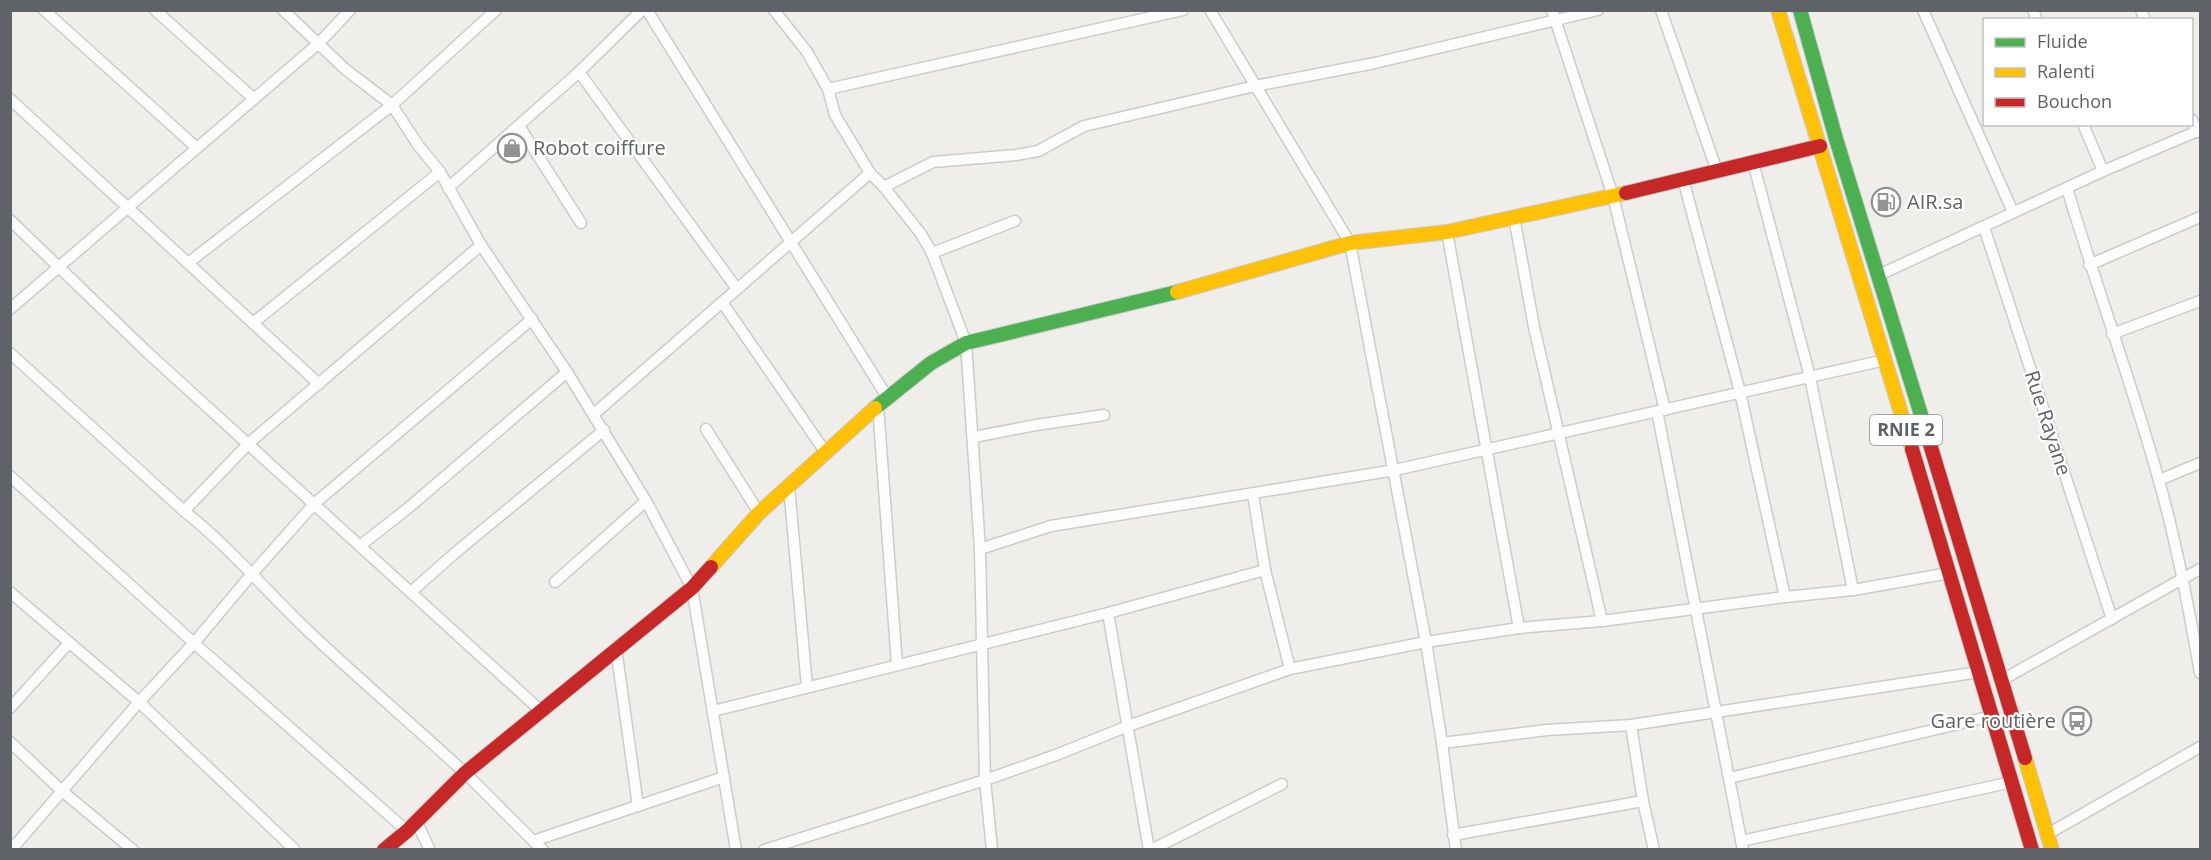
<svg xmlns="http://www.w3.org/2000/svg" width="2211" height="860" font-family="'Open Sans',sans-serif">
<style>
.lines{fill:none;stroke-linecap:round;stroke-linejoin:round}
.street-casing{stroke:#cbcccc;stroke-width:13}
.fast-casing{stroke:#cacacb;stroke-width:16}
.slow-casing{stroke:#cacacb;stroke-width:16}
.jam-casing{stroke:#cacacb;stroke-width:16}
.street{stroke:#fdfcfc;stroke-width:10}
.fast{stroke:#4caf50;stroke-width:14}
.slow{stroke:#ffc107;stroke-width:14}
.jam{stroke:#c62828;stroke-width:14}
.labels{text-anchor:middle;stroke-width:4.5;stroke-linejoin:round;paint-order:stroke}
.shield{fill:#fff;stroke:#8f9295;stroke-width:1.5}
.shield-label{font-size:18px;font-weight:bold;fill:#5f6368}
.poi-label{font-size:20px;fill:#5f6368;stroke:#fff;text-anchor:start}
.street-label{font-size:20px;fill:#5f6368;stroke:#fff}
</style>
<rect width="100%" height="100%" fill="#efeeea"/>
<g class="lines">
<!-- street casing -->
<g class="street-casing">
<g id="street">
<path d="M 44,10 L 197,148"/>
<path d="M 155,10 L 254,99"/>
<path d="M 283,10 L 345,69 L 392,105 L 418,145 L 440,172 L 481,245 L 567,372 L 646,501 L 692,588 L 736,850"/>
<path d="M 647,10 L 887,397"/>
<path d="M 774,10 L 807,52 L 828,89 L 835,115 L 870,173 L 884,187 L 921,234 L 932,253 L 966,343 L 980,549 L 985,780 L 992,850"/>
<path d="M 1210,10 L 1350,243 L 1426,642 L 1442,743 L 1456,850"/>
<path d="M 1552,10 L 1613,196 L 1665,410"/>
<path d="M 1661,10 L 1717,171"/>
<path d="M 1923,10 L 2013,212"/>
<path d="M 2033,10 L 2037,20"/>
<path d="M 2141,10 L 2145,20"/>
<path d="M 579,72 L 737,289"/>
<path d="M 828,89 L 1183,10"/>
<path d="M 10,99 L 319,384"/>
<path d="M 2192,120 L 2197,132"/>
<path d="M 2083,124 L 2103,171"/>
<path d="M 519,126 L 581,223"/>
<path d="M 1753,162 L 1810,377 L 1853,590"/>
<path d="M 1683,179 L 1740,392 L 1785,597"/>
<path d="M 884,187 L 933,162 L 1016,155 L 1038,151 L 1084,126 L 1255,86 L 1375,63 L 1598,10"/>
<path d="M 448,188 L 579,72 L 642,10"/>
<path d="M 2067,188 C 2096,286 2132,383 2159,481 C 2177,544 2189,608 2200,673"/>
<path d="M 1514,217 L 1534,327 L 1602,621"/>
<path d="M 10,220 L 148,353 L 540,710"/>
<path d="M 1984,227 L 2112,619"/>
<path d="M 1447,232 L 1519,628"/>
<path d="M 932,253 L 1015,221"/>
<path d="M 188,263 L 392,105 L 496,10"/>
<path d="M 2089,265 L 2200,217"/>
<path d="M 1879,275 L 2103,171 L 2200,130"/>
<path d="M 722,302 L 826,453"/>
<path d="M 10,309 L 319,43 L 350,10"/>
<path d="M 253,323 L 440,172"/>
<path d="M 2112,334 L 2200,301"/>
<path d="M 10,353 L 184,511 C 227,545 263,587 302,625 C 355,676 411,723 465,773 C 491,798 516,825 543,850"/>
<path d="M 878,406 L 897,665"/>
<path d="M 1657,411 L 1743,850"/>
<path d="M 594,414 L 870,173"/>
<path d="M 706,429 L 759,513"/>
<path d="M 974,437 L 1036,425 L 1104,415"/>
<path d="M 10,476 L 194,643 L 407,831"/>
<path d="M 2159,480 L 2200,463"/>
<path d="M 789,486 L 807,687"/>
<path d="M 1253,494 L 1265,570 L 1290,669"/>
<path d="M 184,511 L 249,443 L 481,245"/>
<path d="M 361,545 L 407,509 L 567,372"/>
<path d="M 980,549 L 1051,526 L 1395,470 L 1885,360"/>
<path d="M 555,582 L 646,501"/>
<path d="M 10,592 L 139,702 L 295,850"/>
<path d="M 411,592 L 455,553 L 604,430"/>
<path d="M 1108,613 L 1149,850"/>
<path d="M 616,648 L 638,806"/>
<path d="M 2002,680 L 2200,569"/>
<path d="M 10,708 L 69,643"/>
<path d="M 713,711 L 1108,613 L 1265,570"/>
<path d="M 1631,725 L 1643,801 L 1654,850"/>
<path d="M 10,742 L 62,791 L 133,850"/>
<path d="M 1442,743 L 1547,730 L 1631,725 L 1979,672"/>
<path d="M 1729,778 L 1992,716"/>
<path d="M 416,821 L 430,850"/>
<path d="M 1453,835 L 1643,801"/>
<path d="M 2046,835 L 2200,747"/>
<path d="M 533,841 L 724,777"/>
<path d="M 1741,841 L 2012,782"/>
<path d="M 11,850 L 139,702 L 194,643 L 251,575 L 314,504 L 532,319"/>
<path d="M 764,850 L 985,780 L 1056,755 L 1128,726 L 1290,669 L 1426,642 L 1519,628 L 1602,621 L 1785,597 L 1853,590 L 1949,573"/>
<path d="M 1151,850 L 1282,784"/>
</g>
</g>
<!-- fast casing -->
<g class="fast-casing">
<g id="fast">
<path d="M 1800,10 L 1836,139 L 1926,431"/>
<path d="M 875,408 L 931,363 L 966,343 L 1177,292"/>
</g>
</g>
<!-- slow casing -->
<g class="slow-casing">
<g id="slow">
<path d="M 1778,10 L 1912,449"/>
<path d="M 1177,292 L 1350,243 L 1447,232 L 1626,193"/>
<path d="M 711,567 L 759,513 L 875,408"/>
<path d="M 2025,758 L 2052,850"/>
</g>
</g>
<!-- jam casing -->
<g class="jam-casing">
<g id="jam">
<path d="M 1626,193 L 1820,146"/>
<path d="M 1926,431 L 2025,758"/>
<path d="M 1912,449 L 2032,850"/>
<path d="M 384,850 L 407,831 L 465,773 L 692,588 L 711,567"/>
</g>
</g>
<!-- street -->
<use href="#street" class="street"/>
<!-- fast -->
<use href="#fast" class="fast"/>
<!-- slow -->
<use href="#slow" class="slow"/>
<!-- jam -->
<use href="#jam" class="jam"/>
</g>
<!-- icons -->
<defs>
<g id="shop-ring" transform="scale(1.5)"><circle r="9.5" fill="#fff" stroke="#919496" stroke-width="1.5"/><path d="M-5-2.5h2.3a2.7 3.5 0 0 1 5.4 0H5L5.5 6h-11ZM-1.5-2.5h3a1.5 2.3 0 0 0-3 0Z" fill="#919496"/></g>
<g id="fuel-ring" transform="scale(1.5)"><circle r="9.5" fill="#fff" stroke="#919496" stroke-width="1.5"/><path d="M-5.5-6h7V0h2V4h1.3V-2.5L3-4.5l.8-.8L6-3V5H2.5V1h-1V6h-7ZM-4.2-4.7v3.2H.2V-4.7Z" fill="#919496"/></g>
<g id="bus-ring" transform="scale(1.5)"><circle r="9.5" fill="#fff" stroke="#919496" stroke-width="1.5"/><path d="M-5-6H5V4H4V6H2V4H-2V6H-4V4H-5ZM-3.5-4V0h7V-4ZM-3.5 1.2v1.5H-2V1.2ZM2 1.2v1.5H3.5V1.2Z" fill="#919496"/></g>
</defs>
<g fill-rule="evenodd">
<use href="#shop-ring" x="512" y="148"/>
<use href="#fuel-ring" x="1886" y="202"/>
<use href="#bus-ring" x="2077" y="721"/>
</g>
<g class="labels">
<!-- shield labels -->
<rect class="shield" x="1870" y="415" width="72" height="30" rx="4.5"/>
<g class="shield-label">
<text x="1906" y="436">RNIE 2</text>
</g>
<!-- poi labels -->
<g class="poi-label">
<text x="533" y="155">Robot coiffure</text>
<text x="1907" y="209">AIR.sa</text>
<text x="2056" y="728" text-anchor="end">Gare routière</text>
</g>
<!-- street labels -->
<g class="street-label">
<text transform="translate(2048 423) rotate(72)" y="7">Rue Rayane</text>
</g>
</g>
<!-- border -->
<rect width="2211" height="860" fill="none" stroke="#5f6368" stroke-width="24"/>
<!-- legend -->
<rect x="1983" y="18" width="210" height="108" fill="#ffffff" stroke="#bfc1c3" stroke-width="1.5"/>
<rect x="1995" y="38" width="30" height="9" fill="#4caf50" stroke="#bfc1c3" stroke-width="1.5"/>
<text x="2037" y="48" font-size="18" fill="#5f6368">Fluide</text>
<rect x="1995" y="68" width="30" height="9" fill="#ffc107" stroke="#bfc1c3" stroke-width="1.5"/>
<text x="2037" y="78" font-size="18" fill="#5f6368">Ralenti</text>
<rect x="1995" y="98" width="30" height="9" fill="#c62828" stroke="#bfc1c3" stroke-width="1.5"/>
<text x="2037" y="108" font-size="18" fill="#5f6368">Bouchon</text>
</svg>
